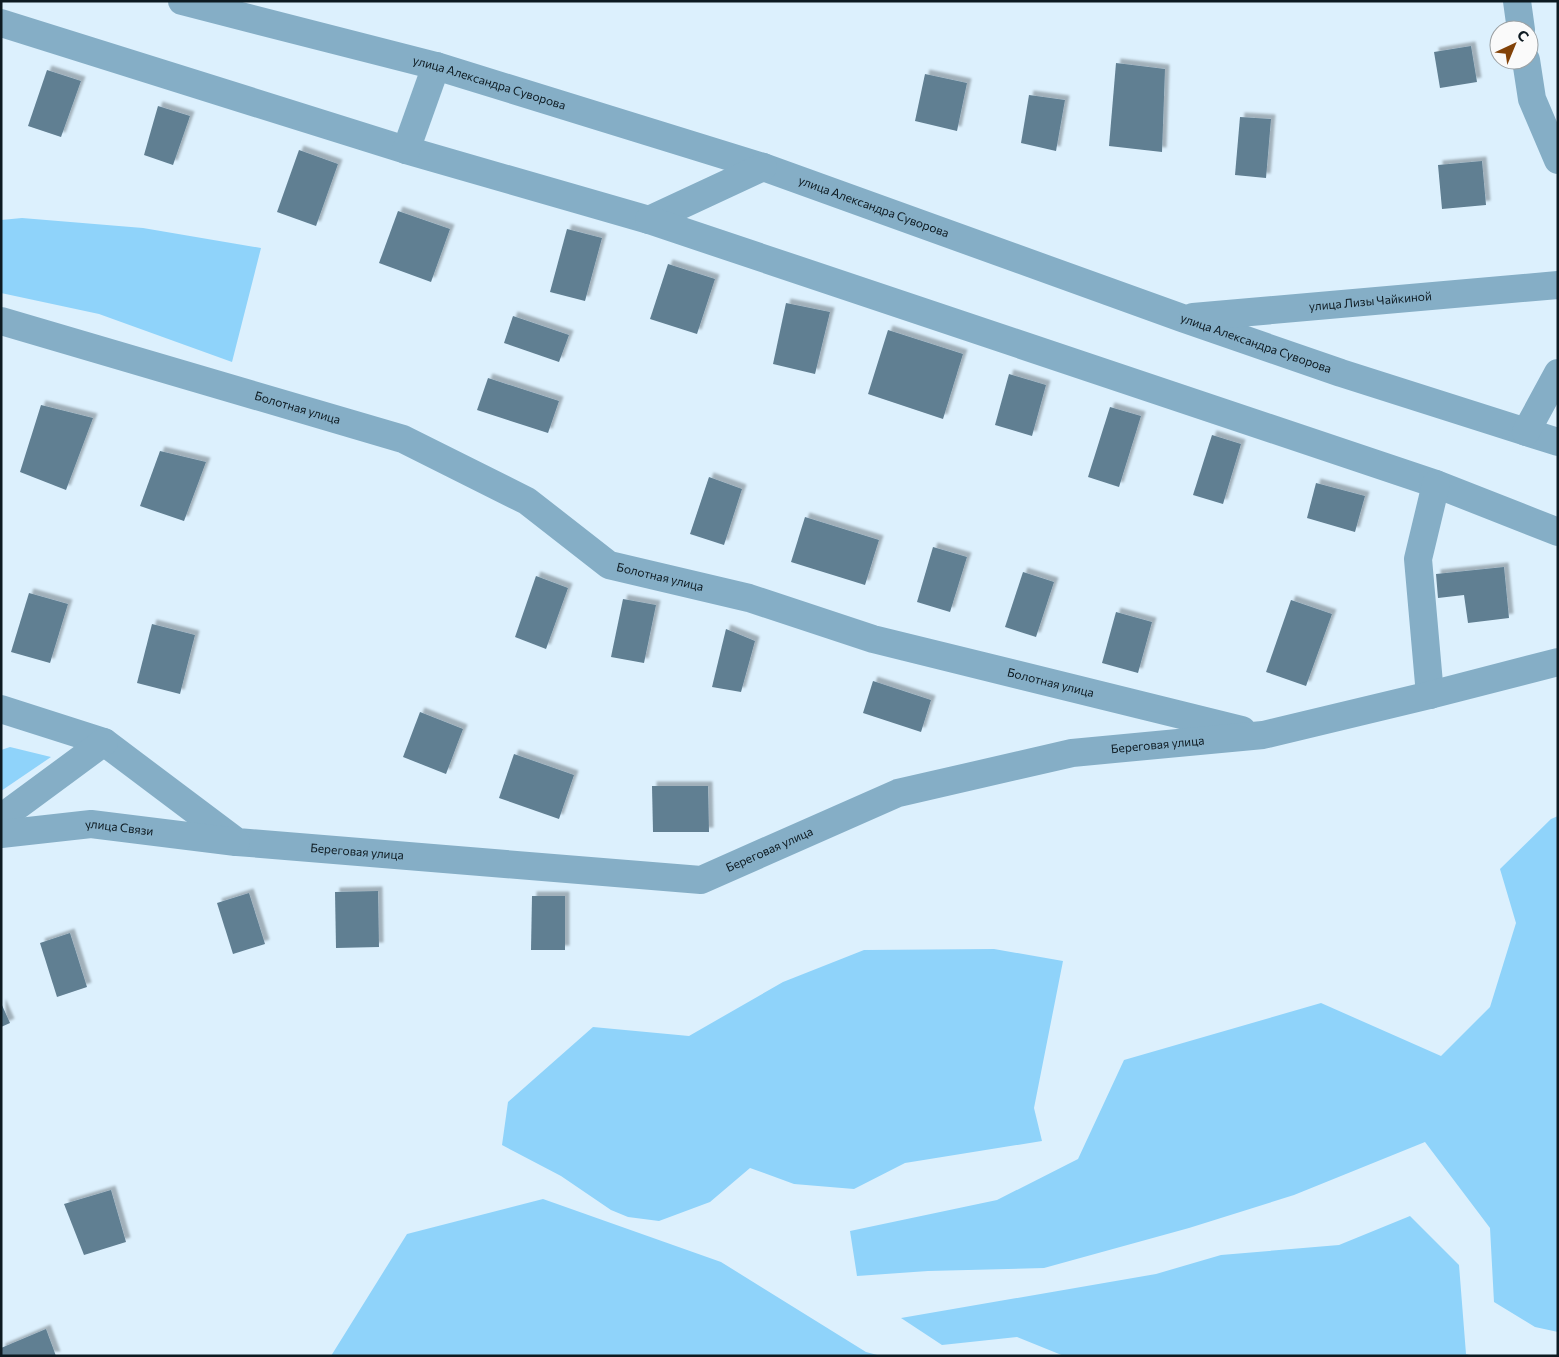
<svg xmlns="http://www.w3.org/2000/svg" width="1559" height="1357" font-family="Commissioner,sans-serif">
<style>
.green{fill:#8fd3fa}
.building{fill:#607f92;filter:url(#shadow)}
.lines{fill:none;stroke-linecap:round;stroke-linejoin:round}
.minor{stroke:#85aec6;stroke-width:28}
.labels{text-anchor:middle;stroke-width:4;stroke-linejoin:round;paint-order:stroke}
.street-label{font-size:12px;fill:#0d1a21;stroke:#fafafa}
</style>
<defs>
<filter id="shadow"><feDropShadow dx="4.5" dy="-4.5" stdDeviation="1" flood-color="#0004"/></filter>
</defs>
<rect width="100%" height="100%" fill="#dcf0fd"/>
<!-- green -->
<g class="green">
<path d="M 22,218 L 143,228 L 261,248 L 232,362 L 99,314 L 1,293 L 1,220 Z"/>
<path d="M 10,747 L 51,757 L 1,791 L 1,750 Z"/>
<path d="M 1558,816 L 1558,1332 L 1535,1327 L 1494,1302 L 1490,1228 L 1425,1142 L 1294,1195 L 1189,1228 L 1044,1268 L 928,1271 L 857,1276 L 850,1231 L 997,1200 L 1078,1159 L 1124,1060 L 1321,1003 L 1441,1056 L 1490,1007 L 1516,923 L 1500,869 L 1551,819 Z"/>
<path d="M 994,949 L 1063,961 L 1034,1108 L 1042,1141 L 905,1163 L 854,1189 L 794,1184 L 750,1168 L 710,1202 L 659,1221 L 628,1217 L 611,1210 L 561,1176 L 502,1145 L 508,1102 L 593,1027 L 689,1036 L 783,982 L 864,950 Z"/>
<path d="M 543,1199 L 721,1262 L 866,1352 L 881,1356 L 331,1356 L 407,1234 Z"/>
<path d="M 1410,1216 L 1459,1265 L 1466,1354 L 1475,1356 L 1064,1356 L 1017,1337 L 942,1345 L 901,1318 L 1156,1274 L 1221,1255 L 1339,1245 Z"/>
</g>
<!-- building -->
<g class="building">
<path d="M 1471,46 L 1477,82 L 1440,88 L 1434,52 Z"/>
<path d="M 1116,63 L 1165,69 L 1162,152 L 1109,146 Z"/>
<path d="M 47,70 L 81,81 L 61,137 L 28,126 Z"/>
<path d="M 925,74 L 967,83 L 957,131 L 915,121 Z"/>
<path d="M 1029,95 L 1065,100 L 1056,151 L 1021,143 Z"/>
<path d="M 158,106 L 190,116 L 173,165 L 144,155 Z"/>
<path d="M 1240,117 L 1271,119 L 1266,178 L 1235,175 Z"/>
<path d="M 299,150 L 338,164 L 316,226 L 277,212 Z"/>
<path d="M 1482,161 L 1486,205 L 1442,209 L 1438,165 Z"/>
<path d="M 398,211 L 450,229 L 431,282 L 379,263 Z"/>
<path d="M 567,229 L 602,238 L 585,301 L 550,292 Z"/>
<path d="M 668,264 L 715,279 L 697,334 L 650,319 Z"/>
<path d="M 786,303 L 830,312 L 815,374 L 773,364 Z"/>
<path d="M 513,316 L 569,335 L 559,362 L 504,343 Z"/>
<path d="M 888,330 L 963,354 L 943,419 L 868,394 Z"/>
<path d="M 1009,374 L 1046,385 L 1032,436 L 995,425 Z"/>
<path d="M 488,378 L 559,401 L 548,433 L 477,410 Z"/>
<path d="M 41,405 L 93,418 L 66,490 L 20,472 Z"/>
<path d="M 1110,407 L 1141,416 L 1119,487 L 1088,477 Z"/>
<path d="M 1212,435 L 1241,444 L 1223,504 L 1193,495 Z"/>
<path d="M 160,451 L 206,462 L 184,521 L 140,506 Z"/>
<path d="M 709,477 L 742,489 L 724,545 L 690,534 Z"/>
<path d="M 1316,483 L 1365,496 L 1355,532 L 1307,518 Z"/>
<path d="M 805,517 L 879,540 L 865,585 L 791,562 Z"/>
<path d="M 933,547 L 967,557 L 950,612 L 917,602 Z"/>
<path d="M 1504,567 L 1509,618 L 1468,623 L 1464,595 L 1438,598 L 1436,574 Z"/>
<path d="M 1023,572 L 1054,582 L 1036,637 L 1005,627 Z"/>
<path d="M 536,576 L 568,588 L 546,649 L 515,637 Z"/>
<path d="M 29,593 L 68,604 L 50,663 L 11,652 Z"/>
<path d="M 623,599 L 656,605 L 644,663 L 611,657 Z"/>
<path d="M 1291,600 L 1332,614 L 1306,686 L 1266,672 Z"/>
<path d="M 1116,612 L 1152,622 L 1138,673 L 1102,663 Z"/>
<path d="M 152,624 L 195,635 L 180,694 L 137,683 Z"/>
<path d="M 726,629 L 755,641 L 741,692 L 712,687 Z"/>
<path d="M 873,681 L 931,700 L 921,732 L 863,713 Z"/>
<path d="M 420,712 L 463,729 L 446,774 L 403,757 Z"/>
<path d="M 514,754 L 574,775 L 559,819 L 499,798 Z"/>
<path d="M 652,786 L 708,786 L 709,832 L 653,832 Z"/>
<path d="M 378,891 L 379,947 L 336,948 L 335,892 Z"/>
<path d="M 249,893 L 265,944 L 233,954 L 217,903 Z"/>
<path d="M 532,896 L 565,896 L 565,950 L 531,950 Z"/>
<path d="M 70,933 L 87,987 L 57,997 L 40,943 Z"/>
<path d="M 1,1003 L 10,1023 L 1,1027 Z"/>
<path d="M 111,1190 L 126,1242 L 84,1255 L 64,1204 Z"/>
<path d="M 46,1329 L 56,1356 L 1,1356 L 1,1348 Z"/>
</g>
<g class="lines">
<!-- minor -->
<g class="minor">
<path id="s1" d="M 182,1 L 436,66 L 763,167 L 1182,318 L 1341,373 L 1558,442"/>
<path d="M 1517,1 L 1521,30"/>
<path d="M 1,23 L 406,150 L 649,220 L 763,167"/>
<path d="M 1526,60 L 1532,99 L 1558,160"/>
<path d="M 406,150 L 436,66"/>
<path d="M 649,220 L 1436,484 L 1558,532"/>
<path id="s2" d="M 1193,317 L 1558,285"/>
<path id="s3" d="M 1,321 L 403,439 L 527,501 L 609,565 L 749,598 L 873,639 L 1242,730"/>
<path d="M 1526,432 L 1558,373"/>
<path d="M 1430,695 L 1418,559 L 1436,484"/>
<path id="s4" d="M 1,709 L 104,742 L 237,842 L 701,880 L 898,793 L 1072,753 L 1263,735 L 1430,695 L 1558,662"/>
<path d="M 1,818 L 104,742"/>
<path id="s5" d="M 1,834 L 91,824 L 236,842"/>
</g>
</g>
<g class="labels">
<!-- street labels -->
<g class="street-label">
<text dy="4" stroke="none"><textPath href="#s1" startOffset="318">улица Александра Суворова</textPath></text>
<text dy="4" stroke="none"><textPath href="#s1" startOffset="722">улица Александра Суворова</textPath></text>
<text dy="4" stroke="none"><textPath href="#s2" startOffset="178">улица Лизы Чайкиной</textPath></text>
<text dy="4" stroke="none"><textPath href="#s1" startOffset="1128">улица Александра Суворова</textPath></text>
<text dy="4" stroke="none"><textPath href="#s3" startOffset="309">Болотная улица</textPath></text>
<text dy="4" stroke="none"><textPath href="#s3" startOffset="714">Болотная улица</textPath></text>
<text dy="4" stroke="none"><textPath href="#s3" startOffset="1119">Болотная улица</textPath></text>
<text dy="4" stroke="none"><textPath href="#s4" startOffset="1220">Береговая улица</textPath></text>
<text dy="4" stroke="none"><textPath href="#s5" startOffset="119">улица Связи</textPath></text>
<text dy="4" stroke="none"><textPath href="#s4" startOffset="815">Береговая улица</textPath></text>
<text dy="4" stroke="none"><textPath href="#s4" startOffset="395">Береговая улица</textPath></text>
</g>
</g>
<!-- border -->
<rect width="1559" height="1357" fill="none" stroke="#0d1a21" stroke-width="5"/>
<!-- north arrow -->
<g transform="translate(1514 45) rotate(44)"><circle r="24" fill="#fafafa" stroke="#9ba0a3"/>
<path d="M0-4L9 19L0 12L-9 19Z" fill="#824208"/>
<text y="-8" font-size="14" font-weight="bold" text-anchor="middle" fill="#0d1a21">С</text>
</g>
</svg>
